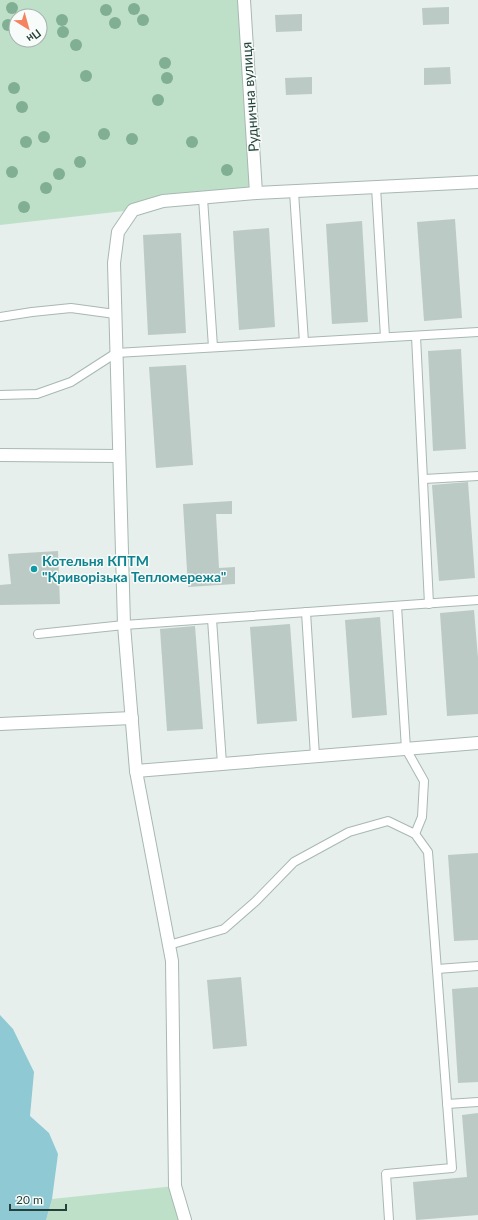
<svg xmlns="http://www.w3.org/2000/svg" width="478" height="1220" font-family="Lato,sans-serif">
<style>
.green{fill:#bfe0c8;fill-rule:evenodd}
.water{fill:#8ec9d4}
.building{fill:#bbcac4}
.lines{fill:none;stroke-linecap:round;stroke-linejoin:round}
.lane-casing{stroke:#a8b8b2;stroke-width:10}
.street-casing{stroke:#a8b8b2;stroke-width:14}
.lane{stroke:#fff;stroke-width:8}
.street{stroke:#fff;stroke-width:12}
.tree{fill:#80af93}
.culture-dot{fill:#0f9aa8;stroke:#f7fbf9;stroke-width:1.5}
.labels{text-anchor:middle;stroke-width:3;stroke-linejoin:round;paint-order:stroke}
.street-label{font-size:14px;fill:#24423a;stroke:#f7fbf9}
.culture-label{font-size:14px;font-weight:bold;fill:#0d838f;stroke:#f7fbf9;text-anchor:start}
</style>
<rect width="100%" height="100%" fill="#e6efeb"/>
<!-- green -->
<g class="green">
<path d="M 0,0 L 244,0 L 256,193 L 133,210 L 0,225 ZM 16,16 L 40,16 L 40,40 L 16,40 Z"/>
<path d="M 175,1186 L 185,1220 L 46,1220 L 52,1199 Z"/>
</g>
<!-- water -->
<path class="water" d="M 0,1015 L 13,1029 L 34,1072 L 30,1116 L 49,1133 L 58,1154 L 52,1199 L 46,1220 L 0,1220 Z"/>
<!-- building -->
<g class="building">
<path d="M 449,7 L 449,24 L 423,25 L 422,8 Z"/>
<path d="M 302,14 L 302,31 L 276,32 L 275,15 Z"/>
<path d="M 450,67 L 451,84 L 424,85 L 424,68 Z"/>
<path d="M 312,77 L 312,94 L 286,95 L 285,78 Z"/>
<path d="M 455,219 L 462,318 L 424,321 L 417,222 Z"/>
<path d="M 362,221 L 368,322 L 332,324 L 326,224 Z"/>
<path d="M 269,228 L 275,327 L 239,330 L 233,231 Z"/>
<path d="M 181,233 L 186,333 L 148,335 L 143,235 Z"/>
<path d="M 461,349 L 466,449 L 433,451 L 428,351 Z"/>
<path d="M 186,365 L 193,465 L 156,468 L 149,367 Z"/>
<path d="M 468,482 L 475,578 L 439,581 L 432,485 Z"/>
<path d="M 232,501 L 232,514 L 216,514 L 219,568 L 235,567 L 235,584 L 188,587 L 183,504 Z"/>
<path d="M 58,551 L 60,604 L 0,605 L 0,585 L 11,584 L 8,554 Z"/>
<path d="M 474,610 L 478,658 L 478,714 L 447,716 L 440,613 Z"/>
<path d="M 380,617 L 387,715 L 352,718 L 345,620 Z"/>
<path d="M 290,624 L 297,721 L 257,724 L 250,627 Z"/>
<path d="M 195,626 L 203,729 L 167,731 L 160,629 Z"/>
<path d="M 478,853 L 478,940 L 454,941 L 448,855 Z"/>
<path d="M 241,977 L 247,1046 L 213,1049 L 207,980 Z"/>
<path d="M 478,987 L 478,1082 L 458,1083 L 452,989 Z"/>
<path d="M 478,1113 L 478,1215 L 416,1220 L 413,1182 L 467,1177 L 462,1115 Z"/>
</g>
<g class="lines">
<!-- lane casing -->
<g class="lane-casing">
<g id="lane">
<path d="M 376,187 L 385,337"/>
<path d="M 294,192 L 304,342"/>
<path d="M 203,198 L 213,347"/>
<path d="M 0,317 L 32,312 L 71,308 L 115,314"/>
<path d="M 416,336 L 429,604"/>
<path d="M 0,395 L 37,394 L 71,382 L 116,353 L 478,332"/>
<path d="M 424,479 L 478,476"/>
<path d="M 397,606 L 406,749 L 424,781 L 422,817 L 415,834"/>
<path d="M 306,612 L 315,756"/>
<path d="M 212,619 L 222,764"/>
<path d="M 38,634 L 124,625 L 478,600"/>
<path d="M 169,945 L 224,929 L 256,901 L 294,862 L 349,832 L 388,821 L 415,834 L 428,852 L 452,1168 L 386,1174 L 389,1220"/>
<path d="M 437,969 L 478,966"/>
<path d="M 447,1104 L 478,1102"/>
</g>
</g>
<!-- street casing -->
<g class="street-casing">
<g id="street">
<path d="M 244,0 L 256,193"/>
<path d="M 0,455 L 119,456"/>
<path d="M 0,724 L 132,718"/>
<path d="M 136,771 L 478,743"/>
<path d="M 185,1220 L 175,1186 L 172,961 L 136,771 L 124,625 L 114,263 L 118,232 L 133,210 L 163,201 L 256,193 L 478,182"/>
</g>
</g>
<!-- lane -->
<use href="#lane" class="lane"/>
<!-- street -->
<use href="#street" class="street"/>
</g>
<!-- trees -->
<g class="tree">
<circle cx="12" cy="8" r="6"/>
<circle cx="134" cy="9" r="6"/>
<circle cx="106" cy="10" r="6"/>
<circle cx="62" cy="20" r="6"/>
<circle cx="143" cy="20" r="6"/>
<circle cx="115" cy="23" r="6"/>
<circle cx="8" cy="25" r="6"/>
<circle cx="63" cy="32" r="6"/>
<circle cx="76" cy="45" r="6"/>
<circle cx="165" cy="63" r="6"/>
<circle cx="86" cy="76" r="6"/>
<circle cx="167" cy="78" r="6"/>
<circle cx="14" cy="88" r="6"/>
<circle cx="158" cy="100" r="6"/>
<circle cx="22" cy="107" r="6"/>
<circle cx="104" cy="134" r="6"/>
<circle cx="44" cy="137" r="6"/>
<circle cx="132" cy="139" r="6"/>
<circle cx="26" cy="142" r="6"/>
<circle cx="192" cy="142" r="6"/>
<circle cx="80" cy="162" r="6"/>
<circle cx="227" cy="170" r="6"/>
<circle cx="12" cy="172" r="6"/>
<circle cx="59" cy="174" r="6"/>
<circle cx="46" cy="188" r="6"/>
<circle cx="24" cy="207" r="6"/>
</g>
<!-- markers -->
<circle class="culture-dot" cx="34" cy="569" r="4"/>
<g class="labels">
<!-- street labels -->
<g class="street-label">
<text transform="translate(250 97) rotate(-94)" y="5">Руднична вулиця</text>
</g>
<!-- culture labels -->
<g class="culture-label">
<text x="42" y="566">Котельня КПТМ<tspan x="42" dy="16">"Криворізька Тепломережа"</tspan></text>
</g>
</g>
<!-- north arrow -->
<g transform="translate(28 28) rotate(143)"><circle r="19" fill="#f7fbf9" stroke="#a3b1ad"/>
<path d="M0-3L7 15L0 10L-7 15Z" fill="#f4845f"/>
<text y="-6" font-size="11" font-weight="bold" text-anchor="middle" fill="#24423a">Пн</text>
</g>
<!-- scale -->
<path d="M10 1204v6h56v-6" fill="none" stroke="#24423a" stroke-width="2"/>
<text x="16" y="1204" font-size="12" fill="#24423a" stroke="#f7fbf9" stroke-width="3" paint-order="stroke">20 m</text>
</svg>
